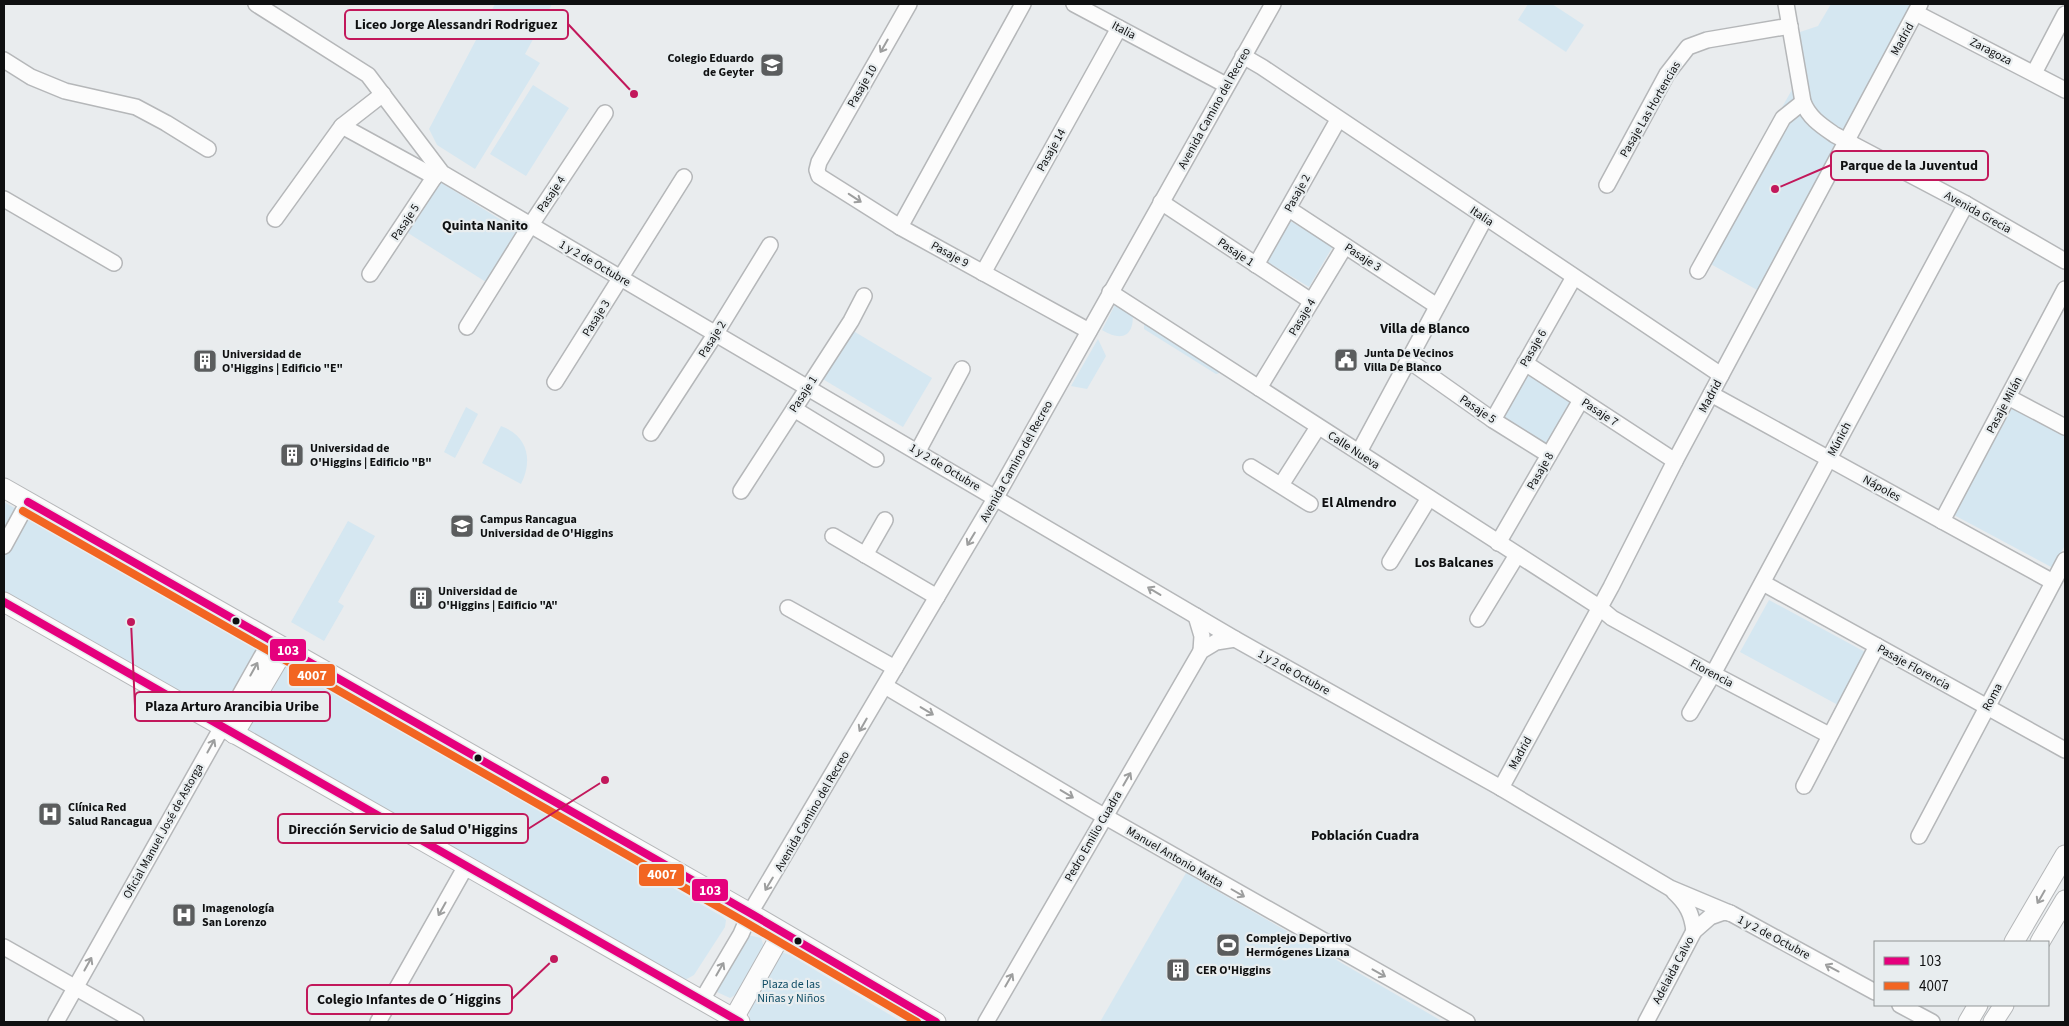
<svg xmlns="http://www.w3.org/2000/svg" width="2069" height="1026" font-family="'Source Sans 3',sans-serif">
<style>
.green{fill:#d5e7f1}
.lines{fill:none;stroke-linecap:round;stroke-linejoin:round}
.minor-casing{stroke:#b5b7b9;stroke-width:18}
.major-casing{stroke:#b5b7b9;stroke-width:21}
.minor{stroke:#fcfcfc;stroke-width:15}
.major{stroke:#fcfcfc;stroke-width:19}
.bus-1-casing{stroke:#e8edef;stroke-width:11}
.bus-2-casing{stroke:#e8edef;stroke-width:11}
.bus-1{stroke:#e5007d;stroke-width:8}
.bus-2{stroke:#f26522;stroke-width:8}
.oneway{stroke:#9d9e9e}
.bus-dot{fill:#0f1011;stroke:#e8edef;stroke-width:2}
.labels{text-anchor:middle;stroke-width:4.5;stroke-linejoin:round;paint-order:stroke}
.street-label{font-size:12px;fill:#0f1011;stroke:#e8edef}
.poi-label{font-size:12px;font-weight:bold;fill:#0f1011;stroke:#e8edef;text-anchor:start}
.park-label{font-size:12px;fill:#104d65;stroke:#e8edef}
.neighbourhood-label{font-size:14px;font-weight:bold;fill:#0f1011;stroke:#e8edef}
.leader{fill:none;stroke:#c2185b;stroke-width:2}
.callout-dot{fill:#c2185b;stroke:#e8edef;stroke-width:2}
.callout{fill:#e8edef;stroke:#c2185b;stroke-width:2}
.callout-label{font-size:14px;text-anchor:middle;font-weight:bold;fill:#0f1011}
.line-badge{stroke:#e8edef;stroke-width:2}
.badge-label{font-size:14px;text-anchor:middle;font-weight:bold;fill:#fff}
</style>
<rect width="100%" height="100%" fill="#e9ecee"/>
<!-- green -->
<g class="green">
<path d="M 495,4 L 552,4 L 525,54 L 540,63 L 475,169 L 437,145 L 429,129 Z"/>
<path d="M 1528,4 L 1552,4 L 1584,25 L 1566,52 L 1518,20 Z"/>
<path d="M 1831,4 L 1913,4 L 1759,291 L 1698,257 L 1803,70 L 1797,33 L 1818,26 Z"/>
<path d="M 533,85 L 569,108 L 526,176 L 490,154 Z"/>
<path d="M 440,182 L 519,231 L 486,282 L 408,233 Z"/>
<path d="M 1290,221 L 1333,246 L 1309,287 L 1266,261 Z"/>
<path d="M 1118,299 L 1132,308 C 1136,333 1125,344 1102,330 Z"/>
<path d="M 1144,318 L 1227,371 L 1216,374 L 1144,329 Z"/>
<path d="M 850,329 L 932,378 L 903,427 L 821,378 Z"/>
<path d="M 1098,339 L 1106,356 L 1087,389 L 1071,386 Z"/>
<path d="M 1528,370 L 1574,399 L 1546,445 L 1499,416 Z"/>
<path d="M 2013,406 L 2065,434 L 2065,545 L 2053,568 L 1954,515 Z"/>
<path d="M 466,407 L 478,414 L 455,458 L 444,452 Z"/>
<path d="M 501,426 C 528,436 533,460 521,484 L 482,463 Z"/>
<path d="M 4,502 L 257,649 L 219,717 L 4,596 Z"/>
<path d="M 348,521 L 375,536 L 338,602 L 344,606 L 324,641 L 291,622 Z"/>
<path d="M 1769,600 L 1867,653 L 1838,705 L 1740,652 Z"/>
<path d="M 285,666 L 294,668 L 723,917 L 726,920 L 725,927 L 694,975 L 685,980 L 243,730 Z"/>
<path d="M 1186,873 L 1440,1020 L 1439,1022 L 1100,1022 Z"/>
<path d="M 748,935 L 761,938 L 764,947 L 737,994 L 730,998 L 717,992 L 716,987 Z"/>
<path d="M 781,952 L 790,955 L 902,1022 L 749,1021 L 750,1005 Z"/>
</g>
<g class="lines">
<!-- minor casing -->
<g class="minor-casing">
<g id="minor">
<path d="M 256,4 L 368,75 L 442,173 L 1235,639 L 1501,788 L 1670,888 L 1732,914 L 1875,992"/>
<path d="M 909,4 L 819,162 L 817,170 L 819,176 L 900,227 L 1089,331"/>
<path d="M 1074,4 L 1226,85"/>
<path d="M 1786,4 L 1803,102 C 1809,118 1822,126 1835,135 L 1966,204 L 2065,261"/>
<path d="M 1916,13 L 2065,90"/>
<path d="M 1243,56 L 1262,67 L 1721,375"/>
<path d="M 4,60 L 31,77 L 65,91 L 136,107 L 166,123 L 208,149"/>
<path d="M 2034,73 L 2065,14"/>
<path d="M 342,126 L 383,94"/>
<path d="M 1607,185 L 1667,74 L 1688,47 L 1707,40 L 1790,26"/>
<path d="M 4,199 L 114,263"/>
<path d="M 1161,202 L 1311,301"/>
<path d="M 1289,209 L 1437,306"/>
<path d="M 275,219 L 342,126 L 435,177"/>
<path d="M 900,227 L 1023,4"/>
<path d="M 1256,265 L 1338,120"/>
<path d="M 1698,271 L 1783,118 L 1803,102"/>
<path d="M 983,273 L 1119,28"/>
<path d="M 370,274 L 439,170"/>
<path d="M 1110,292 L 1599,607 L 1612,618 L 1713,674 L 1829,735"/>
<path d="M 467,327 L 530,226 L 605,113"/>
<path d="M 1408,360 L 1493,420 L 1549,455"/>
<path d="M 1525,363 L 1675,461"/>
<path d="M 555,382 L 684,177"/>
<path d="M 1259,388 L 1345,246"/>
<path d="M 1711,394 L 2053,582"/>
<path d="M 2008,397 L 2065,427"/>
<path d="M 794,409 L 876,459"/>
<path d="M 1493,420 L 1574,277"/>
<path d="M 651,433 L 716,333 L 770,245"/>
<path d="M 918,451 L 962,369"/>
<path d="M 1359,452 L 1485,218"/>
<path d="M 1251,467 L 1310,504"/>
<path d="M 1281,485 L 1318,427"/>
<path d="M 741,491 L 851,321 L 864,296"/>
<path d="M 1942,521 L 2065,289"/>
<path d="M 833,536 L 937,597"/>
<path d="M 1498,543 L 1581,400"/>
<path d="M 4,546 L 28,502"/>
<path d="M 865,555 L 885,520"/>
<path d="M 1390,562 L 1429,498"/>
<path d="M 1763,583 L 2065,750"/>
<path d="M 788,608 L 895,668"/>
<path d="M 1196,616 L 1202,636 L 1201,651"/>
<path d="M 1478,619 L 1517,555"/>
<path d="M 885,686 L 1090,808 L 1467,1022"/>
<path d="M 1690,713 L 1713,674 L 1966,204"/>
<path d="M 1804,786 L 1877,646"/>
<path d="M 1501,788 L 1611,587 L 1675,461 L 1920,4"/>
<path d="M 1919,836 L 2065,560"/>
<path d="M 1674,892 C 1687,904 1692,914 1694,931"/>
<path d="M 4,947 L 136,1022"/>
<path d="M 702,1000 L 741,934 L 750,913 L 996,497 L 1273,4"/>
<path d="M 1900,1005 L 1932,1022"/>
<path d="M 56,1022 L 271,640"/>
<path d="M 378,1022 L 466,866"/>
<path d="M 986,1022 L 1201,651 L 1216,642 L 1235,639"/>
<path d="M 1646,1022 L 1694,931 L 1710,917 L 1724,912 L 1730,913"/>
</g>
</g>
<!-- major casing -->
<g class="major-casing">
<g id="major">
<path d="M 4,488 L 750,913 L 936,1022"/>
<path d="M 4,602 L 740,1022"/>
<path d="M 234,734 L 285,648"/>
<path d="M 2014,942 L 2065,855"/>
<path d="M 2040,942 L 2065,900"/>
<path d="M 734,1018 L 782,933"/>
<path d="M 1968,1022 L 1978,1005"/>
<path d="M 1993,1022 L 2004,1005"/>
</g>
</g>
<!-- minor -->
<use href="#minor" class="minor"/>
<!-- major -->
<use href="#major" class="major"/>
<!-- bus-1 casing -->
<g class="bus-1-casing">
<g id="bus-1">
<path d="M 28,502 L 750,913 L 936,1022"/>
<path d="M 4,602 L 740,1022"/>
</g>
</g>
<!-- bus-2 casing -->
<g class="bus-2-casing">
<path id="bus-2" d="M 23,511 L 745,922 L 917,1022"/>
</g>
<!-- bus-1 -->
<use href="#bus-1" class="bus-1"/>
<!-- bus-2 -->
<use href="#bus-2" class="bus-2"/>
</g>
<!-- one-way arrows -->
<defs><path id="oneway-shaft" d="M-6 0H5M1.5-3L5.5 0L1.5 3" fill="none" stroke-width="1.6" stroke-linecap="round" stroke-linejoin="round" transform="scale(1.25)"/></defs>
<g class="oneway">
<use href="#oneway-shaft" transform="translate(884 46) rotate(120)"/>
<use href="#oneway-shaft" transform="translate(855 198) rotate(33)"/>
<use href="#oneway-shaft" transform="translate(971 539) rotate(121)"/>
<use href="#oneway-shaft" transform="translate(1154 591) rotate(-149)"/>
<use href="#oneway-shaft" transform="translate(254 669) rotate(-61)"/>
<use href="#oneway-shaft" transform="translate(927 711) rotate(31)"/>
<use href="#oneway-shaft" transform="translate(863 725) rotate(120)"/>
<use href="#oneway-shaft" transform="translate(211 746) rotate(-61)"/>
<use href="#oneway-shaft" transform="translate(1127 779) rotate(-60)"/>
<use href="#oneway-shaft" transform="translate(1067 794) rotate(31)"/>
<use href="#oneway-shaft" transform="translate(769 884) rotate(121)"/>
<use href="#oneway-shaft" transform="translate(1238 893) rotate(30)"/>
<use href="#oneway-shaft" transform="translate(2041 897) rotate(120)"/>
<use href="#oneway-shaft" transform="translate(442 909) rotate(119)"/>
<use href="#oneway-shaft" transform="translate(88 964) rotate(-61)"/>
<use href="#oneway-shaft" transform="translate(1832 968) rotate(-152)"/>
<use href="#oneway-shaft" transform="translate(720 969) rotate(-60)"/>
<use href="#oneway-shaft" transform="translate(1379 973) rotate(29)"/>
<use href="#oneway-shaft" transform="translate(1009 980) rotate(-60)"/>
</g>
<!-- icons -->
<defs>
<g id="school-square" transform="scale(1.25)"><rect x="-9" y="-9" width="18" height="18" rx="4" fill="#5b5d5e" stroke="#e8edef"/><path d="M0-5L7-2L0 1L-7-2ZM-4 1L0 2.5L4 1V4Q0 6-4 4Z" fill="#fff"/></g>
<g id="civic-square" transform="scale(1.25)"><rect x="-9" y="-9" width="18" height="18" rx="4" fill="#5b5d5e" stroke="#e8edef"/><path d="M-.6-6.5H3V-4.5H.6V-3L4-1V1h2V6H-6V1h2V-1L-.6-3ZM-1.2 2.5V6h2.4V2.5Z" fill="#fff"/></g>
<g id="building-square" transform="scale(1.25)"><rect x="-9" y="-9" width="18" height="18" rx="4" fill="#5b5d5e" stroke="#e8edef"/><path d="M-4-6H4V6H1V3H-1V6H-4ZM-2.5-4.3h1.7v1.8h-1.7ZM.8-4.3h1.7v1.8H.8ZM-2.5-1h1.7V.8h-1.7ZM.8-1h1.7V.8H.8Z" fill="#fff"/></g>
<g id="university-square" transform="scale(1.25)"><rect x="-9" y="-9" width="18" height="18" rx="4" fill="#5b5d5e" stroke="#e8edef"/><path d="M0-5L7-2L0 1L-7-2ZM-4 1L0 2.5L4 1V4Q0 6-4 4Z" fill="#fff"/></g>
<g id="hospital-square" transform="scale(1.25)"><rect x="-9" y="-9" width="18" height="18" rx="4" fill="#5b5d5e" stroke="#e8edef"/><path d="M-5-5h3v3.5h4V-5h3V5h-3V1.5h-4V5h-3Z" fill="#fff"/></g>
<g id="stadium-square" transform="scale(1.25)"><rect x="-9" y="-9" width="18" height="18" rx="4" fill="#5b5d5e" stroke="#e8edef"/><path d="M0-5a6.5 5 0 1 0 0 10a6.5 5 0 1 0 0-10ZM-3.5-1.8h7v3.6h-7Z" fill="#fff"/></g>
</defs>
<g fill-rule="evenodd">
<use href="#school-square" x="772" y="65"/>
<use href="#civic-square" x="1346" y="360"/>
<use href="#building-square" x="205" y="361"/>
<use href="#building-square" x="292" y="455"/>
<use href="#university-square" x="462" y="526"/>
<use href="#building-square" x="421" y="598"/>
<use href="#hospital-square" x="50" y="814"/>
<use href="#hospital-square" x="184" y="915"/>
<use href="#stadium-square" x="1228" y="945"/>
<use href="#building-square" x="1178" y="970"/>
</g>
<!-- markers -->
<g class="bus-dot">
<circle cx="236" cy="621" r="4.5"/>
<circle cx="478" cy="758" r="4.5"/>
<circle cx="798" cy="941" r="4.5"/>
</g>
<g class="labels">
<!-- street labels -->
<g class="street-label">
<text transform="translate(1124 30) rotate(28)" y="4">Italia</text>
<text transform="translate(1902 39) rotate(-61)" y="4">Madrid</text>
<text transform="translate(1991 51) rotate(27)" y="4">Zaragoza</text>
<text transform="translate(862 86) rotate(-60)" y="4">Pasaje 10</text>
<text transform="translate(1214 108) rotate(-61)" y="4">Avenida Camino del Recreo</text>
<text transform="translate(1650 109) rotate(-60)" y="4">Pasaje Las Hortencias</text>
<text transform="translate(1051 150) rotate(-61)" y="4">Pasaje 14</text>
<text transform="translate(1297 193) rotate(-61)" y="4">Pasaje 2</text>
<text transform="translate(551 194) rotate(-56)" y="4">Pasaje 4</text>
<text transform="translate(1978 212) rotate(29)" y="4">Avenida Grecia</text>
<text transform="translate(1482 216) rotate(34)" y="4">Italia</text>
<text transform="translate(405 222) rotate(-56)" y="4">Pasaje 5</text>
<text transform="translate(1236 252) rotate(34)" y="4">Pasaje 1</text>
<text transform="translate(950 254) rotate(29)" y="4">Pasaje 9</text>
<text transform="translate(1363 257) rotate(33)" y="4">Pasaje 3</text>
<text transform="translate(595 263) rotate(30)" y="4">1 y 2 de Octubre</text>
<text transform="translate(1302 317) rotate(-59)" y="4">Pasaje 4</text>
<text transform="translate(596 318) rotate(-58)" y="4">Pasaje 3</text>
<text transform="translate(712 339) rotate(-58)" y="4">Pasaje 2</text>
<text transform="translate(1533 348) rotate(-60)" y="4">Pasaje 6</text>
<text transform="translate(803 394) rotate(-57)" y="4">Pasaje 1</text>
<text transform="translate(1710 396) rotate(-62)" y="4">Madrid</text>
<text transform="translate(2004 405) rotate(-62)" y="4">Pasaje Milán</text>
<text transform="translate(1478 409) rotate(34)" y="4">Pasaje 5</text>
<text transform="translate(1600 412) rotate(33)" y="4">Pasaje 7</text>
<text transform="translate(1839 439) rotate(-62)" y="4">Múnich</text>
<text transform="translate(1354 450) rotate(33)" y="4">Calle Nueva</text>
<text transform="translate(1016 461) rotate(-61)" y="4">Avenida Camino del Recreo</text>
<text transform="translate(945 467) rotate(31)" y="4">1 y 2 de Octubre</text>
<text transform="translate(1540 471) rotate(-60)" y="4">Pasaje 8</text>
<text transform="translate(1882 488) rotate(29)" y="4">Nápoles</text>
<text transform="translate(1914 667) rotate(29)" y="4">Pasaje Florencia</text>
<text transform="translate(1294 672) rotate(29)" y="4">1 y 2 de Octubre</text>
<text transform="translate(1712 673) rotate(28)" y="4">Florencia</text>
<text transform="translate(1992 697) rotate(-62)" y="4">Roma</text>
<text transform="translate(1520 753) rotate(-61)" y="4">Madrid</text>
<text transform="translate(812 811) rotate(-60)" y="4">Avenida Camino del Recreo</text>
<text transform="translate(163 831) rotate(-61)" y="4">Oficial Manuel José de Astorga</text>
<text transform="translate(1093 836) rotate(-60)" y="4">Pedro Emilio Cuadra</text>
<text transform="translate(1175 857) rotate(30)" y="4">Manuel Antonio Matta</text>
<text transform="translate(1774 937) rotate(28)" y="4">1 y 2 de Octubre</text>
<text transform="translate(1673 970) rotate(-62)" y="4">Adelaida Calvo</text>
</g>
<!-- poi labels -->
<g class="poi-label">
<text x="754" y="62" text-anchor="end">Colegio Eduardo<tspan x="754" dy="14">de Geyter</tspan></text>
<text x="1364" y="357">Junta De Vecinos<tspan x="1364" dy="14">Villa De Blanco</tspan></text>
<text x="222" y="358">Universidad de<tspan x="222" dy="14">O'Higgins | Edificio "E"</tspan></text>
<text x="310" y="452">Universidad de<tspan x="310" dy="14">O'Higgins | Edificio "B"</tspan></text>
<text x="480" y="523">Campus Rancagua<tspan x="480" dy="14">Universidad de O'Higgins</tspan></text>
<text x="438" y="595">Universidad de<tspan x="438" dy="14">O'Higgins | Edificio "A"</tspan></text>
<text x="68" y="811">Clínica Red<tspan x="68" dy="14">Salud Rancagua</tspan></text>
<text x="202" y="912">Imagenología<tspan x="202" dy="14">San Lorenzo</tspan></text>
<text x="1246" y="942">Complejo Deportivo<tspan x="1246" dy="14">Hermógenes Lizana</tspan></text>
<text x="1196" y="974">CER O'Higgins</text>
</g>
<!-- park labels -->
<g class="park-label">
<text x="791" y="988">Plaza de las<tspan x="791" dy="14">Niñas y Niños</tspan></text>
</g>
<!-- neighbourhood labels -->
<g class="neighbourhood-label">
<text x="485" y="230">Quinta Nanito</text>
<text x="1425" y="333">Villa de Blanco</text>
<text x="1359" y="507">El Almendro</text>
<text x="1454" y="567">Los Balcanes</text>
<text x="1365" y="840">Población Cuadra</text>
</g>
</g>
<!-- callouts -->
<path class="leader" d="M634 94L568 24M1775 189L1831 165M131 622L135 706M605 780L528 829M554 959L512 999"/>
<g class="callout-dot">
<circle cx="634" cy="94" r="5"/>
<circle cx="1775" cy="189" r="5"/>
<circle cx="131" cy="622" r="5"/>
<circle cx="605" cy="780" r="5"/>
<circle cx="554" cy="959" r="5"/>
</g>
<g class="callout">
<rect x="345" y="10" width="223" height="29" rx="5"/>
<rect x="1831" y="151" width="157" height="29" rx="5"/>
<rect x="135" y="692" width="195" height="29" rx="5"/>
<rect x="278" y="814" width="250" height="29" rx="5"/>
<rect x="307" y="985" width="205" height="29" rx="5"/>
</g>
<g class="callout-label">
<text x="456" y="29">Liceo Jorge Alessandri Rodriguez</text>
<text x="1909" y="170">Parque de la Juventud</text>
<text x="232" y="711">Plaza Arturo Arancibia Uribe</text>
<text x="403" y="834">Dirección Servicio de Salud O'Higgins</text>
<text x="409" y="1004">Colegio Infantes de O´Higgins</text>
</g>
<g class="line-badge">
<rect x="269" y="638" width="38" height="24" rx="5" fill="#e5007d"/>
<rect x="288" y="663" width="48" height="24" rx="5" fill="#f26522"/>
<rect x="638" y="863" width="47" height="24" rx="5" fill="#f26522"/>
<rect x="691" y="878" width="38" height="24" rx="5" fill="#e5007d"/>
</g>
<g class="badge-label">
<text x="288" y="655">103</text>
<text x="312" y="680">4007</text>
<text x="662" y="879">4007</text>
<text x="710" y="895">103</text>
</g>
<!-- border -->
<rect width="2069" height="1026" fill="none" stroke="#0f1011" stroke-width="10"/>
<!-- legend -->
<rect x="1874" y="941" width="175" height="65" fill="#e8edef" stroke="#919596"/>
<rect x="1884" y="957" width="25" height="8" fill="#e5007d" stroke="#919596"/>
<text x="1919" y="966" font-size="15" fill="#0f1011">103</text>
<rect x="1884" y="982" width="25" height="8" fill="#f26522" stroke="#919596"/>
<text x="1919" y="991" font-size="15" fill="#0f1011">4007</text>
</svg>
